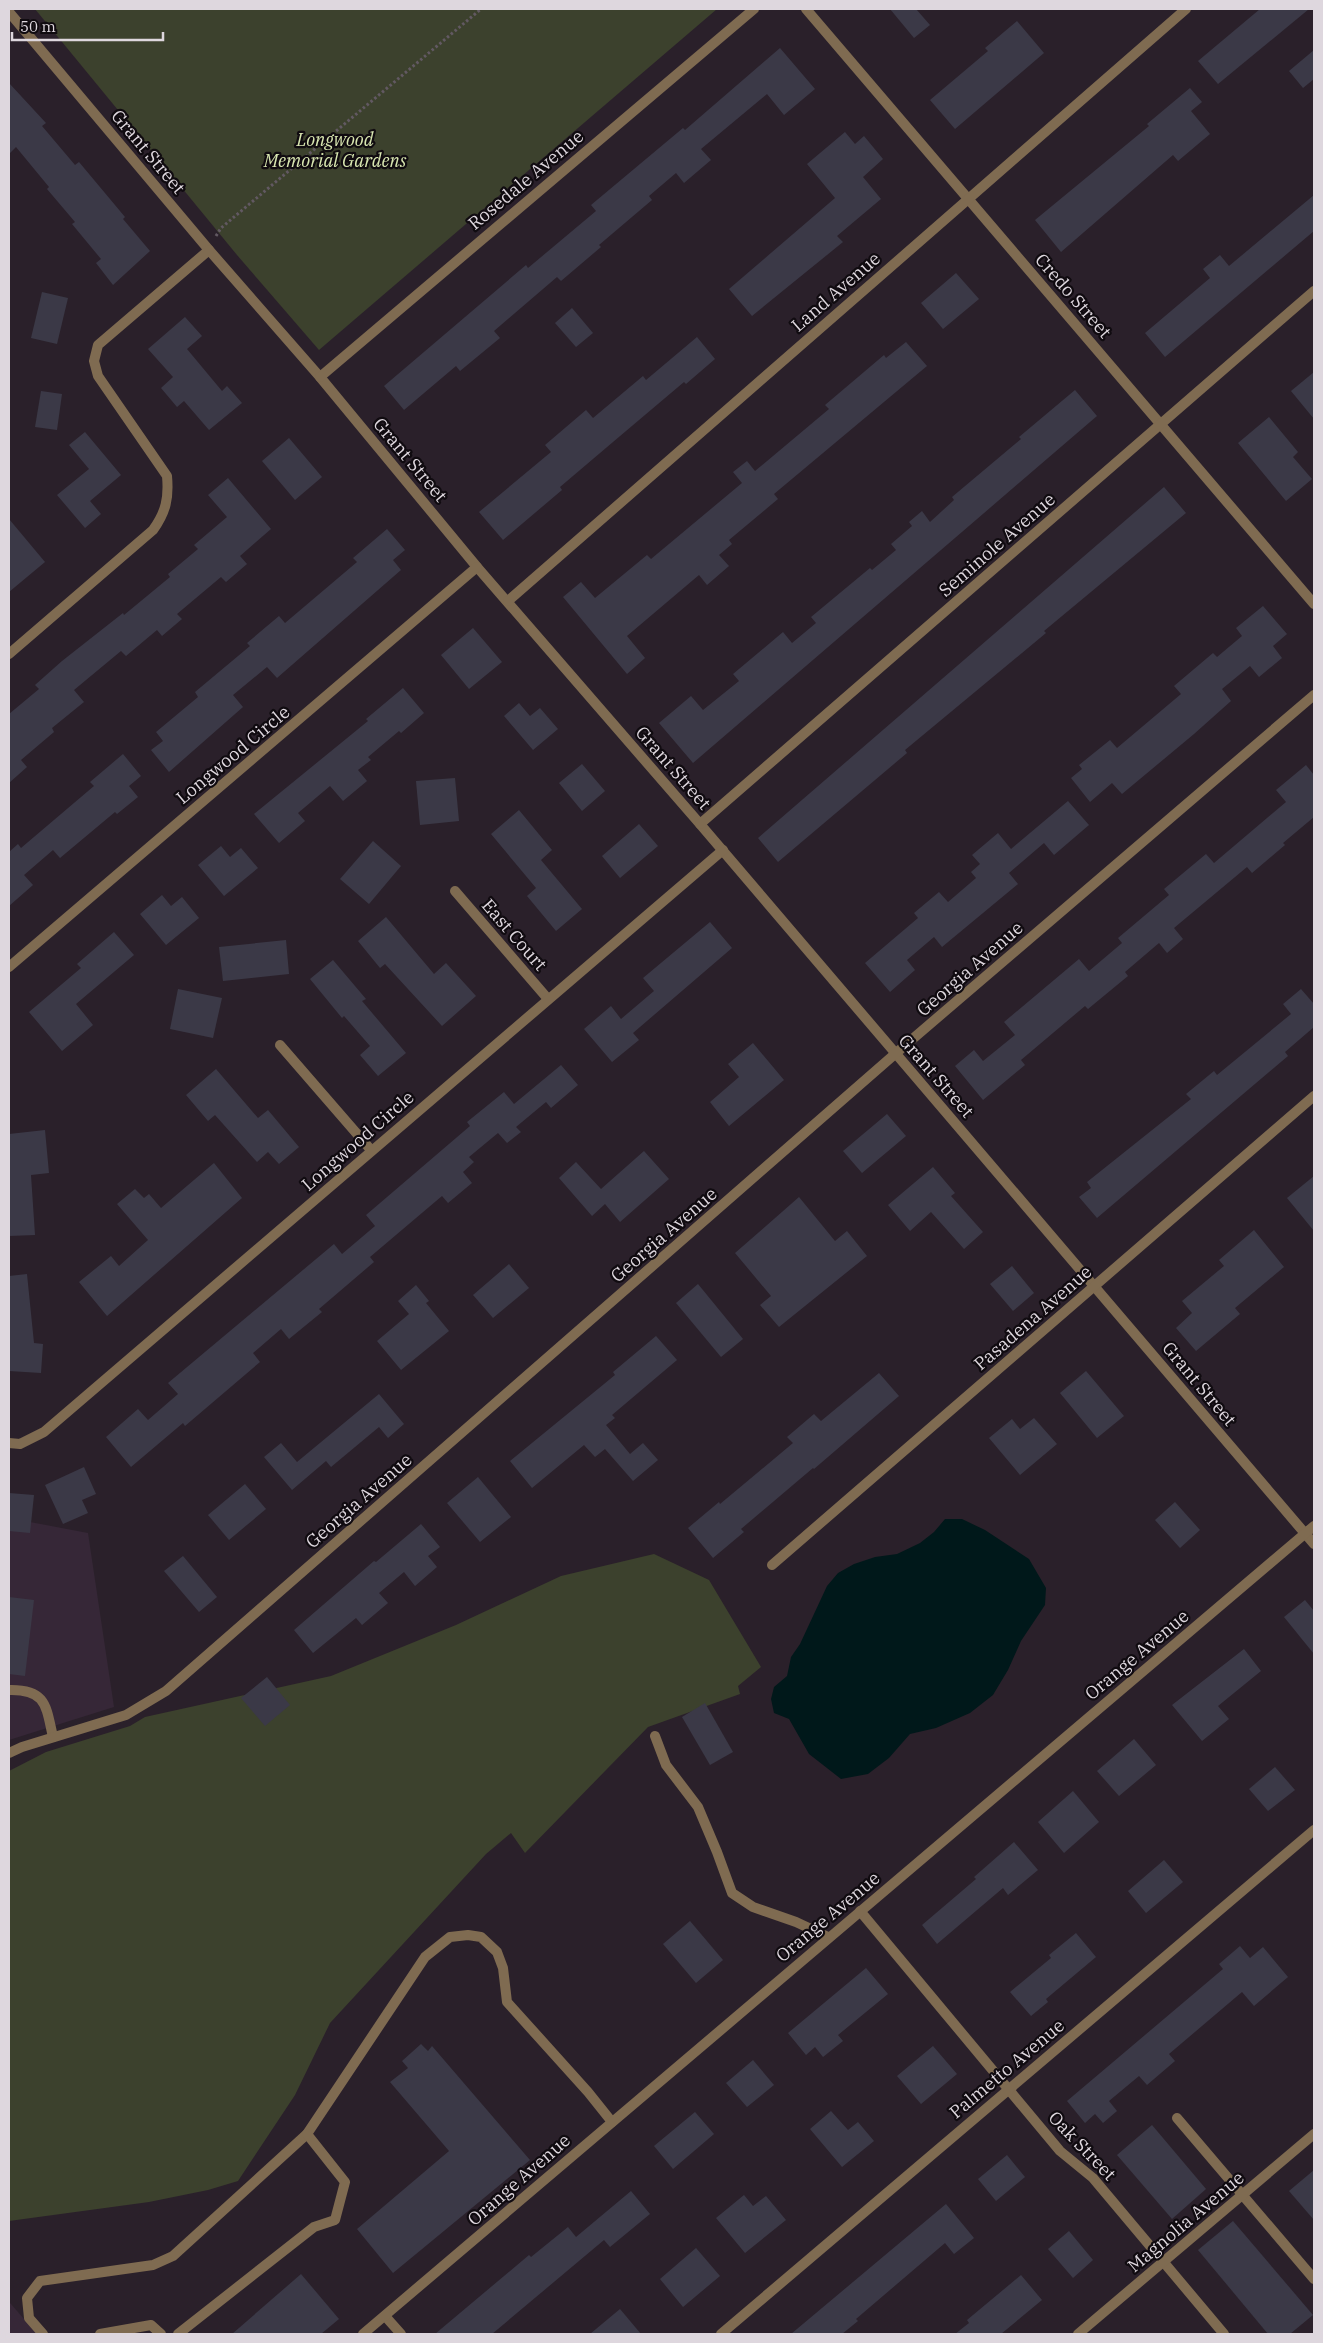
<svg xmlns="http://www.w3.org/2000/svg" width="1323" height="2343" font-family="'IBM Plex Serif',serif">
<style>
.built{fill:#362737}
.green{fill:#3c412d}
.water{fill:#00181a}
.building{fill:#3b3947}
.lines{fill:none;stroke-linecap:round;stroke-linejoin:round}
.path{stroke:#625962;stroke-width:3;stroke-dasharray:2.5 2.5;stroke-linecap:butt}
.lane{stroke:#7f6b51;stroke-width:10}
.street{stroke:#7f6b51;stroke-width:10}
.labels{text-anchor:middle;stroke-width:4.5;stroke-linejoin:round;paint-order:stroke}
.park-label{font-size:18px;font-style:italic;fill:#d9e7b1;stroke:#100b10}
.street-label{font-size:18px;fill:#ded7de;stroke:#100b10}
</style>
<rect width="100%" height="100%" fill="#2a202a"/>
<!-- built -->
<g class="built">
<path d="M 9,1518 L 88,1533 L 114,1707 L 9,1740 Z"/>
<path d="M 9,2302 L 11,2304 L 37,2334 L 9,2334 Z"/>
</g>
<!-- green -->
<g class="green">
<path d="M 35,9 L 717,9 L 319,350 L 237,255 Z"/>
<path d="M 654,1554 L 709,1580 L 761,1667 L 738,1686 L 740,1694 L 648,1727 L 525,1853 L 511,1833 L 486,1854 L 330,2023 L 295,2095 L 238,2181 L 208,2190 L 149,2202 L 9,2221 L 9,1771 L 46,1752 L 130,1726 L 145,1717 L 331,1676 L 456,1625 L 561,1576 Z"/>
</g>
<!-- water -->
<path class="water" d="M 945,1519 L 962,1519 L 985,1530 L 1029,1559 L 1046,1588 L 1045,1605 L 1021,1641 L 1008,1670 L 993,1695 L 970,1713 L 936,1728 L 910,1734 L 889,1758 L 868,1774 L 841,1779 L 809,1754 L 789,1719 L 774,1713 L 771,1699 L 774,1687 L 787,1676 L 791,1657 L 800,1644 L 827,1586 L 838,1573 L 854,1564 L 875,1557 L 897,1554 L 920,1543 L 934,1532 Z"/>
<!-- building -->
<g class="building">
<path d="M 890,9 L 916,9 L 930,25 L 914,38 Z"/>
<path d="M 1260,9 L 1309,9 L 1218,84 L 1198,61 Z"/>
<path d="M 1017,21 L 1044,53 L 955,129 L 930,100 L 988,51 L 985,48 Z"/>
<path d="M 780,48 L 815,89 L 784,115 L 767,94 L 701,149 L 711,160 L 684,183 L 676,173 L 649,196 L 652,200 L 599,245 L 601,247 L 561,281 L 557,277 L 494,331 L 500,338 L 460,371 L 456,366 L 404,410 L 384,386 L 526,265 L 528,268 L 596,211 L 591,205 L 683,128 L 685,130 Z"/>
<path d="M 1314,50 L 1314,79 L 1303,88 L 1289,71 Z"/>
<path d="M 9,83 L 46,123 L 42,126 L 75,165 L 79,162 L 125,217 L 123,219 L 150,251 L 113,285 L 96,263 L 101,259 L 72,224 L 75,222 L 47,189 L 49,187 L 16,147 L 9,154 Z"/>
<path d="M 1190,88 L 1202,102 L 1191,111 L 1210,134 L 1178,161 L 1173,155 L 1061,252 L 1035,220 L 1149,126 L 1147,124 Z"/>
<path d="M 845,132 L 855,144 L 864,136 L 883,159 L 863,177 L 881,199 L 837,236 L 843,242 L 752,316 L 729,289 L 835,198 L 807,164 Z"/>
<path d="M 1314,195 L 1314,231 L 1165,357 L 1145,333 L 1210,278 L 1203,269 L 1220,255 L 1229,266 Z"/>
<path d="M 956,273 L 979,299 L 943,329 L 921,303 Z"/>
<path d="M 42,292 L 68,298 L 57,344 L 31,338 Z"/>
<path d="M 572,308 L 593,333 L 576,347 L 555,323 Z"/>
<path d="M 185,317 L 202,336 L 187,349 L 222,391 L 227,386 L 242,403 L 209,430 L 184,401 L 177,407 L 161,388 L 173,377 L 148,349 Z"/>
<path d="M 697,337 L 715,359 L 686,384 L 684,382 L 613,442 L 560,487 L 562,490 L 503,540 L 479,512 L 551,452 L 545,445 L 586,410 L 593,418 L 643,376 L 646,380 Z"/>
<path d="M 906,342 L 927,366 L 774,494 L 778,499 L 729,540 L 732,544 L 719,555 L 729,566 L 707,585 L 699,575 L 627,636 L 645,658 L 627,674 L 563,597 L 581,582 L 595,598 L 647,555 L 651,559 L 742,483 L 733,472 L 747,461 L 755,471 L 829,409 L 825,405 L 884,355 L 886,358 Z"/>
<path d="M 1314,372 L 1314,419 L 1291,391 Z"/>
<path d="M 1075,390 L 1097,416 L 693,763 L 659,723 L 691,696 L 703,710 L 739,681 L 733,674 L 783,632 L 792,643 L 816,623 L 811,617 L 870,568 L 872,570 L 896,550 L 891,544 L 912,526 L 909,522 L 922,511 L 930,522 L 954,500 L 952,497 L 1021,439 L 1019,437 Z"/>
<path d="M 41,391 L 62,394 L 57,430 L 35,427 Z"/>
<path d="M 1269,417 L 1298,452 L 1293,457 L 1312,479 L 1286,501 L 1238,443 Z"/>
<path d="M 85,432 L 121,475 L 90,501 L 101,514 L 85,528 L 57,495 L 89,469 L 69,445 Z"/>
<path d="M 289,438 L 322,477 L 295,500 L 262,461 Z"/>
<path d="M 228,478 L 271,529 L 240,556 L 247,564 L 226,582 L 221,577 L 177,614 L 182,619 L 162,636 L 157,630 L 126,656 L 121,651 L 74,690 L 84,702 L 52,728 L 54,732 L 21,760 L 27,767 L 9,783 L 9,714 L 39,689 L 35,685 L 62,661 L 123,613 L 124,615 L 170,577 L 168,574 L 198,549 L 194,545 L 227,517 L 208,495 Z"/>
<path d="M 1164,487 L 1186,513 L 1044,631 L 1046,633 L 905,750 L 907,753 L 778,862 L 758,838 Z"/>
<path d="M 9,519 L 45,562 L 9,592 Z"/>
<path d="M 387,529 L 405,550 L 393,560 L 401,570 L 277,678 L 267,667 L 233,695 L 243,707 L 169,772 L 151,750 L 163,741 L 156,732 L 198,697 L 195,692 L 250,646 L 247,643 L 279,616 L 285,623 L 357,562 L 353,558 Z"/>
<path d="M 1263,606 L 1287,634 L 1273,646 L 1282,658 L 1259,677 L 1250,666 L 1222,689 L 1231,701 L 1194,734 L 1122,794 L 1112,783 L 1090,802 L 1071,778 L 1082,769 L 1079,765 L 1110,740 L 1117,748 L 1181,694 L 1174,686 L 1213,653 L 1217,657 L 1242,636 L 1236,628 Z"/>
<path d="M 473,628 L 502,662 L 469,689 L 441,655 Z"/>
<path d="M 403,688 L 424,713 L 401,733 L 399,731 L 368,757 L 371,760 L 358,770 L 367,781 L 343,801 L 330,786 L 298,813 L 305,821 L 279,843 L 254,814 L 368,721 L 366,719 Z"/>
<path d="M 519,703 L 530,716 L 540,708 L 558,729 L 533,750 L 504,716 Z"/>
<path d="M 123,754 L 141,776 L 129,786 L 138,797 L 117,814 L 115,812 L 60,858 L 53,850 L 24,875 L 33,885 L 9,906 L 9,852 L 18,844 L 21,848 L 94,786 L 90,782 Z"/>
<path d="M 582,764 L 605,791 L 582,811 L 559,783 Z"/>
<path d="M 1306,765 L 1314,775 L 1314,817 L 1283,843 L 1285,845 L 1252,873 L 1247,867 L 1174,928 L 1183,939 L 1167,953 L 1159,943 L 1125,972 L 1128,976 L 1088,1009 L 1085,1006 L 1021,1060 L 1025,1065 L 983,1100 L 955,1066 L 974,1050 L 983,1061 L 1015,1035 L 1004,1022 L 1079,959 L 1089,971 L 1122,943 L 1118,938 L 1169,895 L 1164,889 L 1206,854 L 1214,863 L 1286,802 L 1276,790 Z"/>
<path d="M 455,778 L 459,821 L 420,825 L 416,781 Z"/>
<path d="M 1068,801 L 1089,825 L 1054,855 L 1044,843 L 1009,873 L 1018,884 L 942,947 L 934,937 L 907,960 L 915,970 L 890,992 L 865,963 L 918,918 L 914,913 L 939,892 L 948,902 L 976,878 L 971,872 L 980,864 L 972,855 L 998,833 L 1011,849 Z"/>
<path d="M 519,810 L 552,850 L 541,860 L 582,909 L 556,931 L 527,896 L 536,888 L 491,834 Z"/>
<path d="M 639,824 L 658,846 L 620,878 L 602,856 Z"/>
<path d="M 373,841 L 401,866 L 369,904 L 340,879 Z"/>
<path d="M 221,846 L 230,857 L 241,848 L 258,868 L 224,896 L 198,865 Z"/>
<path d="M 162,895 L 171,906 L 182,897 L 199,918 L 166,945 L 140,914 Z"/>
<path d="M 386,917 L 434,974 L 446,963 L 476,996 L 442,1026 L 385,964 L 380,968 L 358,941 Z"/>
<path d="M 710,922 L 732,948 L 633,1033 L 639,1040 L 612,1062 L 584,1029 L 611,1006 L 621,1019 L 654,991 L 643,978 Z"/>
<path d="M 114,932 L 134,955 L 76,1004 L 93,1025 L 62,1051 L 29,1012 L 81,968 L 77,964 Z"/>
<path d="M 286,940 L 289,974 L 223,981 L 219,947 Z"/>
<path d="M 333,960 L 366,999 L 362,1001 L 406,1053 L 378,1076 L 360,1055 L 370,1046 L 344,1016 L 342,1018 L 310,979 Z"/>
<path d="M 178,989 L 222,998 L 213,1038 L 170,1029 Z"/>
<path d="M 1301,989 L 1314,1004 L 1314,1027 L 1285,1052 L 1288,1056 L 1097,1218 L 1079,1197 L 1091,1188 L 1087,1182 L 1191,1099 L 1186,1094 L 1214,1071 L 1217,1075 L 1291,1014 L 1283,1004 Z"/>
<path d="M 753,1043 L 784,1080 L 729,1126 L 710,1102 L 739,1077 L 728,1064 Z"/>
<path d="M 561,1065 L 578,1085 L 551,1108 L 546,1102 L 516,1127 L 521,1132 L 507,1143 L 498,1133 L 469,1157 L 474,1162 L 463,1172 L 472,1183 L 448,1203 L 442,1196 L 370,1257 L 374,1262 L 319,1309 L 322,1312 L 289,1339 L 281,1329 L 253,1353 L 260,1362 L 185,1426 L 183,1423 L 131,1467 L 106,1437 L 138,1409 L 148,1420 L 178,1394 L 168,1383 L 334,1244 L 342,1254 L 375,1226 L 366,1215 L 470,1126 L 467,1122 L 504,1092 L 514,1104 Z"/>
<path d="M 216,1069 L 258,1118 L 268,1110 L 299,1147 L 279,1164 L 268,1152 L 257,1162 L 215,1115 L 208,1121 L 186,1095 Z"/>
<path d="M 887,1114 L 906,1136 L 862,1173 L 843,1151 Z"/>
<path d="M 45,1130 L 49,1173 L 31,1175 L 35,1235 L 9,1236 L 9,1134 Z"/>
<path d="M 644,1151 L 669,1179 L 620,1222 L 605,1204 L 592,1216 L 559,1178 L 576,1162 L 601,1189 Z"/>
<path d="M 214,1163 L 242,1198 L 107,1316 L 79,1282 L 111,1256 L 119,1266 L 148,1240 L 117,1204 L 135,1189 L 144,1198 L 149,1194 L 161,1208 Z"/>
<path d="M 933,1167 L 955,1193 L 951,1196 L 983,1232 L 964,1249 L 931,1212 L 910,1231 L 888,1205 Z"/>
<path d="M 1314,1176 L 1314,1231 L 1287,1198 Z"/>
<path d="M 799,1197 L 835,1241 L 847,1231 L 867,1256 L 779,1327 L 760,1305 L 771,1296 L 735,1253 Z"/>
<path d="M 1254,1230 L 1284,1267 L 1235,1308 L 1240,1314 L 1196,1351 L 1176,1328 L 1192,1313 L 1182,1301 L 1224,1266 L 1219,1260 Z"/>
<path d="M 509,1264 L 529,1288 L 493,1318 L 473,1295 Z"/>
<path d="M 1012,1266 L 1034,1293 L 1013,1311 L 990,1284 Z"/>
<path d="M 27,1274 L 34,1343 L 43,1344 L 41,1373 L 9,1371 L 9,1276 Z"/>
<path d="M 698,1284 L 743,1339 L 721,1357 L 676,1303 Z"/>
<path d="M 416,1285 L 429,1301 L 426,1303 L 449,1331 L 401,1370 L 377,1341 L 409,1314 L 398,1301 Z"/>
<path d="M 656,1336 L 677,1360 L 612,1415 L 615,1418 L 606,1425 L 630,1454 L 643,1443 L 658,1460 L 633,1481 L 605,1449 L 595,1457 L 584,1445 L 532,1488 L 510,1461 L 615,1375 L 613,1372 Z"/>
<path d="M 1086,1371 L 1124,1416 L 1097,1438 L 1060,1393 Z"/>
<path d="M 879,1373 L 899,1396 L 814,1469 L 813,1468 L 741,1529 L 744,1532 L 713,1558 L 688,1528 L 719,1502 L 720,1504 L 793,1443 L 787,1437 L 814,1414 L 821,1421 Z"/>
<path d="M 379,1394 L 404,1424 L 388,1438 L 379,1427 L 331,1467 L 326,1461 L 292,1490 L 264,1457 L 281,1443 L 297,1462 Z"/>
<path d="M 1034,1418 L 1057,1444 L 1020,1475 L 989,1438 L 1012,1419 L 1020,1429 Z"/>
<path d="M 84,1467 L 96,1494 L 82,1500 L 88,1513 L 63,1524 L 45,1485 Z"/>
<path d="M 478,1477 L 511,1517 L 480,1542 L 447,1503 Z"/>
<path d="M 245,1484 L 266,1509 L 229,1540 L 208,1515 Z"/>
<path d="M 9,1493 L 34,1495 L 30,1533 L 9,1531 Z"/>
<path d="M 1175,1502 L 1200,1530 L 1180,1548 L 1155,1520 Z"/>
<path d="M 421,1524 L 440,1547 L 428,1556 L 437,1567 L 415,1586 L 404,1572 L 379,1593 L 388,1603 L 362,1625 L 356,1618 L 313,1653 L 294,1630 L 374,1561 L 376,1562 Z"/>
<path d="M 183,1556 L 217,1597 L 199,1612 L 164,1571 Z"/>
<path d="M 9,1597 L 34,1600 L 25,1676 L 9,1674 Z"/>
<path d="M 1305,1600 L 1314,1611 L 1314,1654 L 1284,1617 Z"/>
<path d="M 1244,1649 L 1261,1671 L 1218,1706 L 1229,1719 L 1202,1741 L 1172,1705 Z"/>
<path d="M 267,1677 L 290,1705 L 265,1726 L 241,1698 Z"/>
<path d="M 705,1703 L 733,1752 L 710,1765 L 682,1717 Z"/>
<path d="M 1134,1739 L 1156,1765 L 1119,1796 L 1097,1771 Z"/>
<path d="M 1275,1767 L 1295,1790 L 1268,1811 L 1249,1789 Z"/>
<path d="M 1073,1791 L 1099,1822 L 1064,1853 L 1038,1822 Z"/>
<path d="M 1014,1842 L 1038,1870 L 1008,1895 L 1003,1888 L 937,1944 L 922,1925 L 976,1879 L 974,1877 Z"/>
<path d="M 1164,1860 L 1183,1882 L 1146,1913 L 1128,1891 Z"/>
<path d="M 690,1921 L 723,1960 L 696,1983 L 663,1944 Z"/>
<path d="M 1076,1933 L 1096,1957 L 1046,1999 L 1048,2002 L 1031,2016 L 1010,1992 L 1051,1958 L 1049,1955 Z"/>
<path d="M 1240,1946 L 1250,1958 L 1263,1947 L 1288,1977 L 1254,2006 L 1242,1992 L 1169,2054 L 1175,2061 L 1147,2085 L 1139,2076 L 1109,2101 L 1117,2111 L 1103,2123 L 1095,2114 L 1085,2123 L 1067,2101 L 1223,1969 L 1219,1964 Z"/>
<path d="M 866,1968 L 888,1994 L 838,2035 L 843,2041 L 823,2057 L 815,2047 L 806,2055 L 788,2033 Z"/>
<path d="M 421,2044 L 428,2051 L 432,2046 L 530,2160 L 393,2273 L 357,2229 L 449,2151 L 390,2082 L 408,2068 L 402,2061 Z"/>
<path d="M 933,2046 L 957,2074 L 921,2104 L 897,2076 Z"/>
<path d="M 753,2060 L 774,2085 L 747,2107 L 726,2083 Z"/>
<path d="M 831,2111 L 848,2130 L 858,2122 L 874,2141 L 842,2167 L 810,2129 Z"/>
<path d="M 695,2112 L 714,2134 L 673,2169 L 654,2146 Z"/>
<path d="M 1152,2125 L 1206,2189 L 1172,2219 L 1117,2155 Z"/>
<path d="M 1007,2155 L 1025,2177 L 996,2201 L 978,2179 Z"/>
<path d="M 1314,2170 L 1314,2220 L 1289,2191 Z"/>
<path d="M 631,2191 L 650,2214 L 610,2247 L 604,2240 L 492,2334 L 435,2334 L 529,2255 L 531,2257 L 568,2227 L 576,2237 Z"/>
<path d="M 744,2195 L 753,2206 L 766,2196 L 786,2220 L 745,2253 L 716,2218 Z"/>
<path d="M 946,2204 L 974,2238 L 954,2254 L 945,2243 L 856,2319 L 858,2321 L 842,2334 L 791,2334 Z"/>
<path d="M 1233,2221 L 1313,2315 L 1290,2334 L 1268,2334 L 1198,2250 Z"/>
<path d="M 1069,2231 L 1093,2260 L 1073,2278 L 1048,2249 Z"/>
<path d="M 696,2248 L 720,2276 L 683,2307 L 660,2279 Z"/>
<path d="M 301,2274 L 339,2319 L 321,2334 L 232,2334 Z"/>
<path d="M 1021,2275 L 1042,2300 L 1001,2334 L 955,2334 L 969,2323 L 967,2320 Z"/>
<path d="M 620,2309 L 641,2334 L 590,2334 Z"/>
</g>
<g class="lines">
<!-- path -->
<path class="path" d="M 216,236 L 221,228 L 481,9"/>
<!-- lane -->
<g class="lane">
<path d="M 9,1690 C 47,1689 46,1707 53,1737"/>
<path d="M 655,1736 L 666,1765 L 698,1807 L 717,1852 L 732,1893 L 753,1907 L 796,1922 L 828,1937"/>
<path d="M 1177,2118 L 1314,2279"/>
<path d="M 43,2334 L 29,2318 L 27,2298 L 40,2281 L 153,2265 L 173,2256 L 307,2134 L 425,1957 L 450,1937 L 468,1935 L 481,1937 L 497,1952 L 503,1968 L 507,2002 L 588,2092 L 612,2122"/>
<path d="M 100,2334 L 151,2325 L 161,2334"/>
<path d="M 178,2334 L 314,2227 L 335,2220 L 345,2182 L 307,2134"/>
</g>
<!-- street -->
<g class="street">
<path d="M 806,9 L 1314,604"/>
<path d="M 9,12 L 209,250 L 320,377 L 477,567 L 700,824 L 1314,1544"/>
<path d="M 320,377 L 754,9"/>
<path d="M 508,601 L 1186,9"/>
<path d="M 9,654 L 153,530 C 166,512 169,498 167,476 L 98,376 L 94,361 L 98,345 L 209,250"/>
<path d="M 700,824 L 1314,291"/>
<path d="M 455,891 L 548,999"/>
<path d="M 9,967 L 477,567"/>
<path d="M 280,1045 L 371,1150"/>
<path d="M 9,1443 L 20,1444 L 44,1432 L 723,850"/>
<path d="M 772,1565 L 1314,1096"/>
<path d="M 9,1753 L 22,1747 L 126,1715 L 166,1691 L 895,1054 L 1314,695"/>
<path d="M 860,1911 L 1060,2151 L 1093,2178 L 1224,2334"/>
<path d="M 385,2316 L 401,2334"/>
<path d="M 363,2334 L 1314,1526"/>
<path d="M 721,2334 L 1314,1830"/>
<path d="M 1078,2334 L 1314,2134"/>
</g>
</g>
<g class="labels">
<!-- park labels -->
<g class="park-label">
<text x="335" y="146">Longwood<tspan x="335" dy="21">Memorial Gardens</tspan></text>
</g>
<!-- street labels -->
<g class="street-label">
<text transform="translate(148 152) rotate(50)" y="6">Grant Street</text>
<text transform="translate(526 180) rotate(-40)" y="6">Rosedale Avenue</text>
<text transform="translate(836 292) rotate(-41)" y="6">Land Avenue</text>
<text transform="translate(1073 296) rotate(49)" y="6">Credo Street</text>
<text transform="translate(410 460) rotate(50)" y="6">Grant Street</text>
<text transform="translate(997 545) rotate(-41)" y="6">Seminole Avenue</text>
<text transform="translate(233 755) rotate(-40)" y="6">Longwood Circle</text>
<text transform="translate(673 768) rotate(49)" y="6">Grant Street</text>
<text transform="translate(514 935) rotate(49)" y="6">East Court</text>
<text transform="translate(970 969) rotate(-41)" y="6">Georgia Avenue</text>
<text transform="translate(936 1076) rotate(49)" y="6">Grant Street</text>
<text transform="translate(358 1141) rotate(-41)" y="6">Longwood Circle</text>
<text transform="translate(664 1235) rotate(-41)" y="6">Georgia Avenue</text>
<text transform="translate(1033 1318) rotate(-41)" y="6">Pasadena Avenue</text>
<text transform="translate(1199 1384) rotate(50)" y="6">Grant Street</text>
<text transform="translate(359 1501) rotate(-41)" y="6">Georgia Avenue</text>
<text transform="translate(1137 1655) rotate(-40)" y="6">Orange Avenue</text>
<text transform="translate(828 1917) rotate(-40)" y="6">Orange Avenue</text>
<text transform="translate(1007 2069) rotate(-40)" y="6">Palmetto Avenue</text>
<text transform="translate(1082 2146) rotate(46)" y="6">Oak Street</text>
<text transform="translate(519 2180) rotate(-41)" y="6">Orange Avenue</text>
<text transform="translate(1186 2222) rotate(-40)" y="6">Magnolia Avenue</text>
</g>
</g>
<!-- border -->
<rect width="1323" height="2343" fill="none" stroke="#ded7de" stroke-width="20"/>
<!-- scale -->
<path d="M12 32v8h151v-8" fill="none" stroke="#ded7de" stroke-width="2.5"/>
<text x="20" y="32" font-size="15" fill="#ded7de" stroke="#100b10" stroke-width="4" paint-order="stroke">50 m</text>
</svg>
